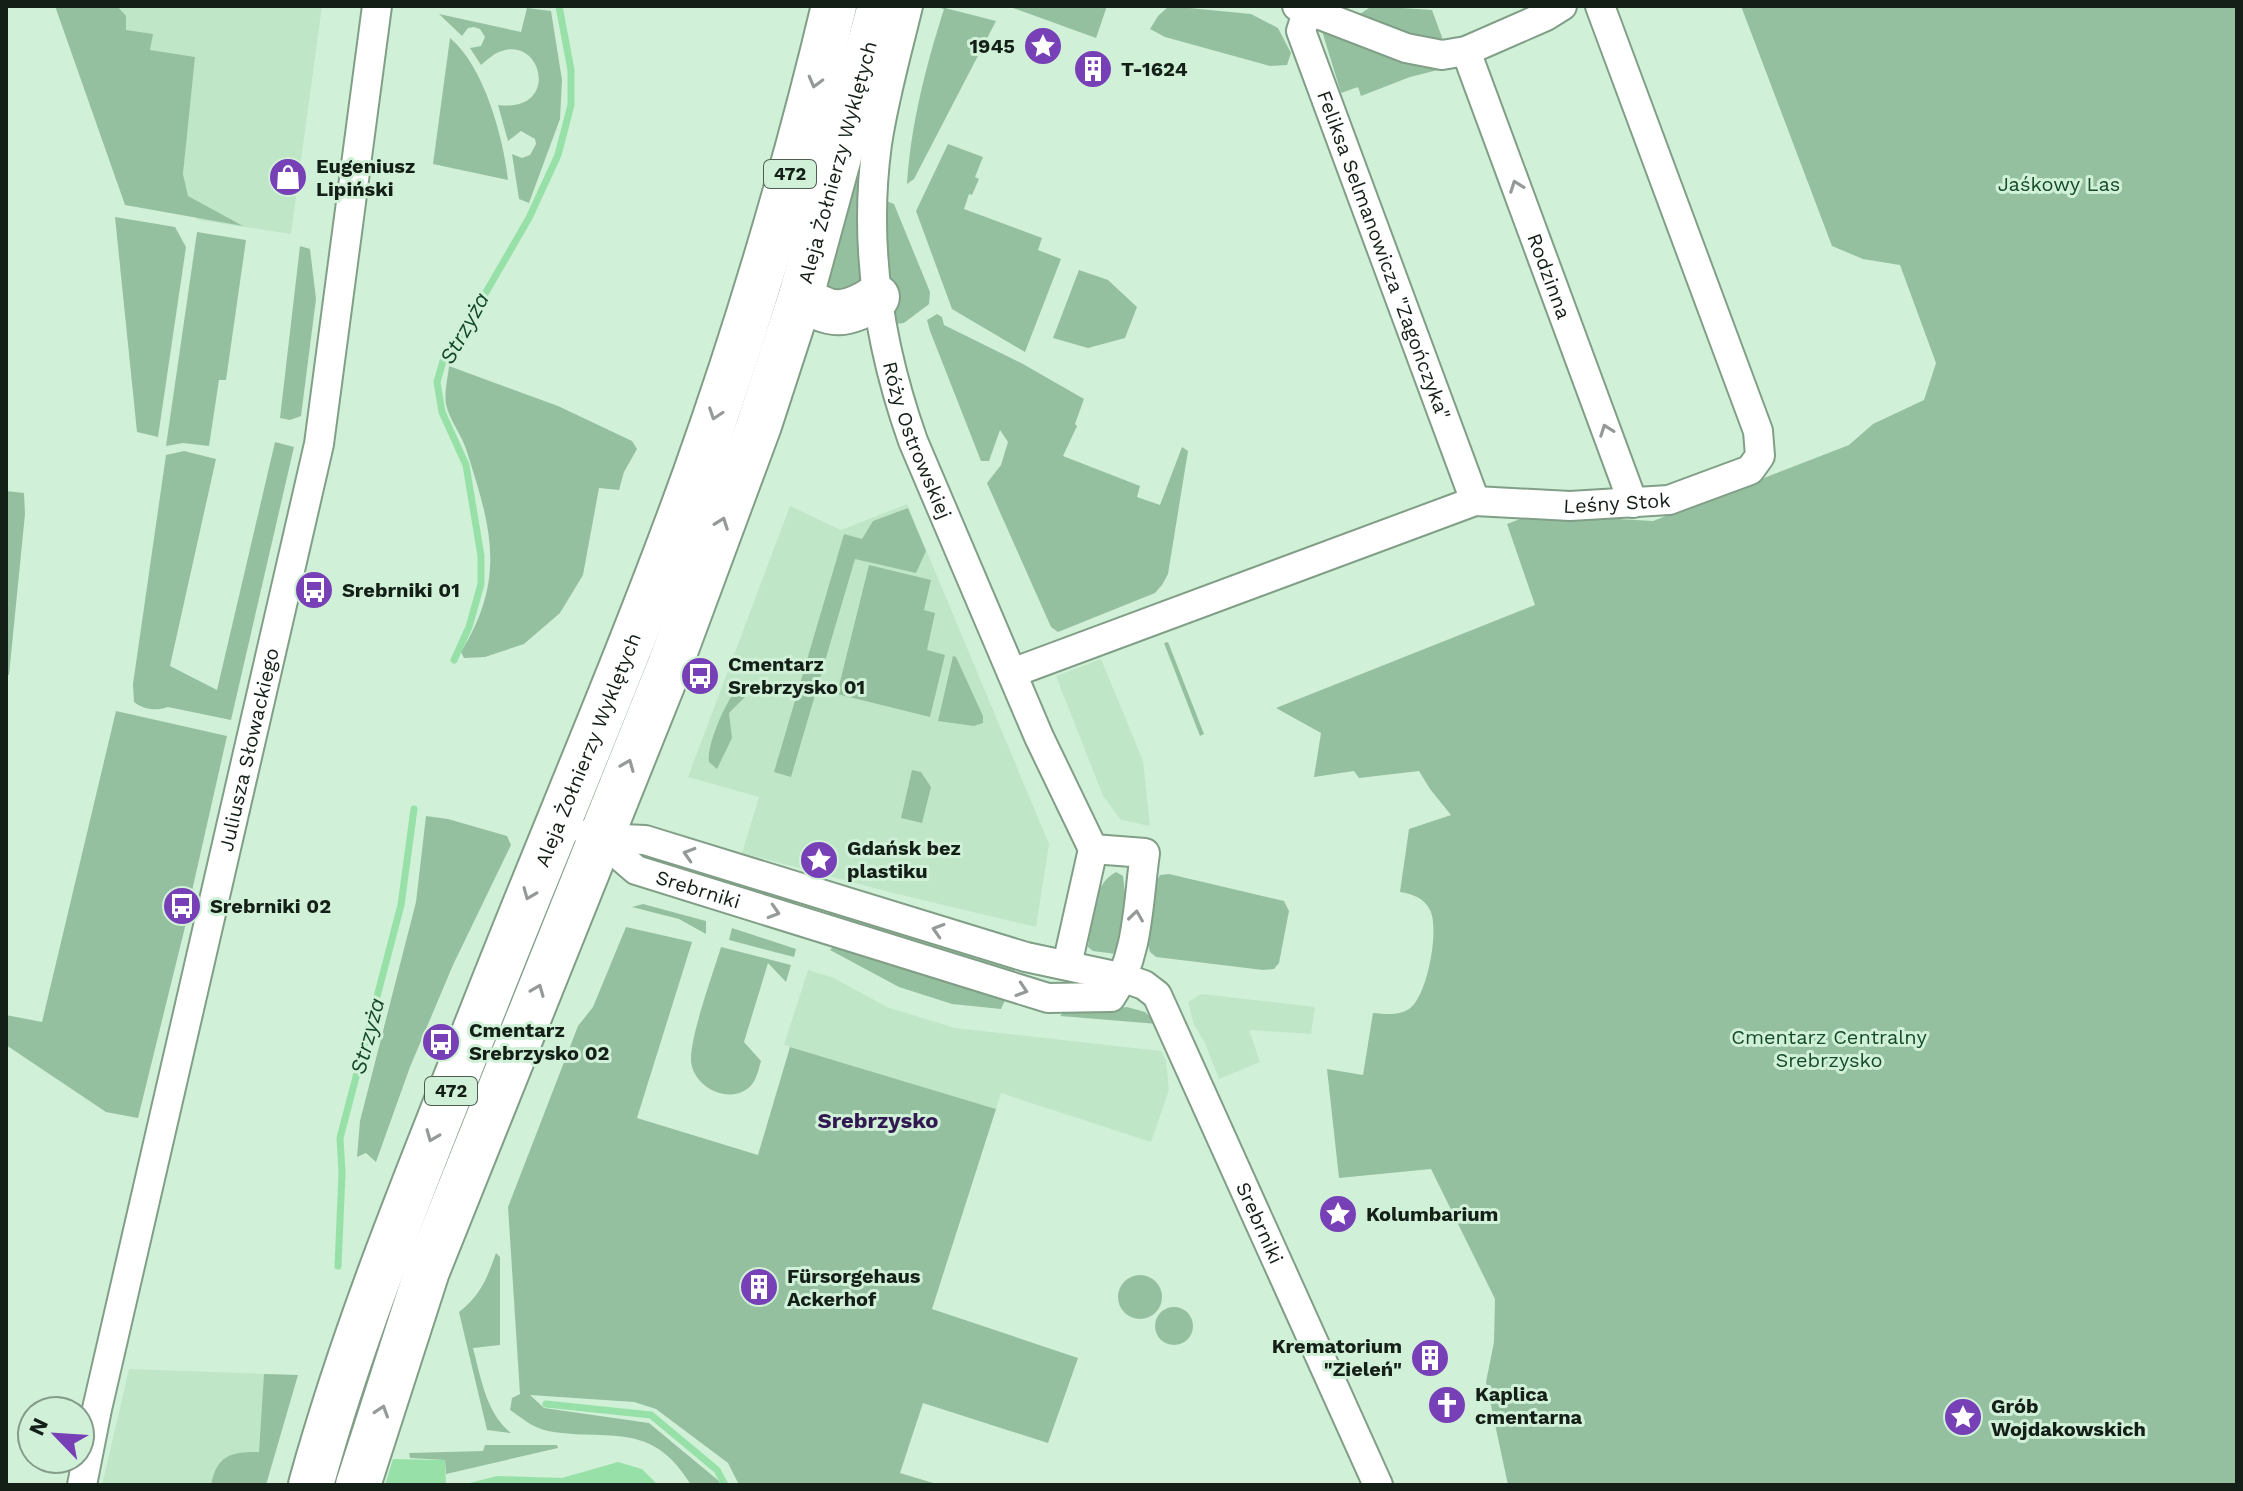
<svg xmlns="http://www.w3.org/2000/svg" width="2243" height="1491" font-family="'Work Sans',sans-serif">
<style>
.built{fill:#c0e6c8}
.green{fill:#95c09f}
.water{fill:#97e1a9}
.lines{fill:none;stroke-linecap:round;stroke-linejoin:round}
.stream{stroke:#97e1a9;stroke-width:7}
.street-casing{stroke:#819e87;stroke-width:32}
.primary-casing{stroke:#819e87;stroke-width:48}
.street{stroke:#fff;stroke-width:28}
.primary{stroke:#fff;stroke-width:44}
.oneway{stroke:#959a97}
.labels{text-anchor:middle;stroke-width:6;stroke-linejoin:round;paint-order:stroke}
.shield{fill:#d1f0d8;stroke:#4d5e51;stroke-width:2}
.shield-label{font-size:18px;font-weight:bold;fill:#141f17}
.poi-label{font-size:20px;font-weight:bold;fill:#141f17;stroke:#d1f0d8;text-anchor:start}
.street-label{font-size:20px;fill:#141f17;stroke:#d1f0d8}
.park-label{font-size:20px;fill:#144a27;stroke:#d1f0d8}
.water-label{font-size:22px;font-style:italic;fill:#134926;stroke:#d1f0d8}
.neighbourhood-label{font-size:22px;font-weight:bold;fill:#331952;stroke:#d1f0d8}
</style>
<rect width="100%" height="100%" fill="#d1f0d8"/>
<!-- built -->
<g class="built">
<path d="M 96,6 L 322,6 L 291,234 L 199,220 L 181,209 L 186,135 L 195,58 L 132,47 Z"/>
<path d="M 907,504 L 1049,844 L 1036,927 L 893,893 L 742,853 L 759,797 L 688,777 L 790,506 L 841,530 Z"/>
<path d="M 1101,659 L 1143,761 L 1150,826 L 1121,820 L 1103,796 L 1056,676 Z"/>
<path d="M 808,970 L 834,978 L 887,1007 L 955,1028 L 1161,1051 L 1166,1060 L 1169,1090 L 1151,1142 L 1001,1093 L 996,1109 L 784,1045 Z"/>
<path d="M 1201,994 L 1315,1007 L 1311,1034 L 1249,1030 L 1260,1062 L 1219,1079 L 1205,1043 L 1194,1025 L 1188,1002 Z"/>
<path d="M 129,1369 L 295,1375 L 273,1449 L 217,1485 L 102,1485 Z"/>
</g>
<!-- green -->
<g class="green">
<path d="M 55,6 L 117,6 L 126,16 L 126,30 L 153,34 L 150,50 L 195,57 L 183,174 L 188,196 L 243,226 L 125,205 Z"/>
<path d="M 934,6 L 945,6 L 945,8 L 996,21 L 914,179 L 907,184 C 911,123 926,66 944,9 Z"/>
<path d="M 1013,6 L 1107,6 L 1096,38 L 1013,8 Z"/>
<path d="M 1169,6 L 1251,14 L 1278,28 L 1291,53 L 1287,65 L 1270,66 L 1165,37 L 1150,29 L 1158,16 Z"/>
<path d="M 1372,6 L 1432,10 L 1443,40 L 1415,38 L 1357,16 Z"/>
<path d="M 1741,6 L 2237,6 L 2237,1485 L 1508,1485 L 1486,1382 L 1494,1342 L 1495,1299 L 1431,1169 L 1339,1178 L 1327,1069 L 1363,1075 L 1373,1013 C 1386,1014 1398,1016 1409,1009 C 1427,998 1440,929 1430,910 C 1424,898 1413,894 1400,892 L 1409,829 L 1451,815 L 1430,789 L 1419,771 L 1359,778 L 1354,771 L 1314,777 L 1321,733 L 1276,708 L 1535,605 L 1507,524 L 1533,514 L 1653,521 L 1849,445 L 1873,424 L 1924,400 L 1936,363 L 1900,265 L 1863,259 L 1832,246 Z"/>
<path d="M 527,8 L 551,11 L 562,80 L 560,119 L 529,203 L 519,199 L 512,154 L 522,158 L 530,155 L 536,144 L 535,139 L 521,131 L 508,141 L 498,105 C 560,113 543,37 502,51 C 494,53 487,60 481,65 L 470,48 L 481,46 L 485,37 L 480,29 L 474,27 L 468,28 L 462,36 L 439,14 L 521,32 Z"/>
<path d="M 1322,31 L 1421,67 L 1442,69 L 1410,77 L 1361,96 L 1358,87 L 1341,93 Z"/>
<path d="M 450,38 C 484,66 503,137 508,180 L 433,164 Z"/>
<path d="M 865,121 L 862,281 L 859,290 L 826,292 L 822,273 Z"/>
<path d="M 948,144 L 983,157 L 975,177 L 979,179 L 972,195 L 969,194 L 964,209 L 1042,238 L 1038,250 L 1061,259 L 1025,352 L 952,309 L 916,211 Z"/>
<path d="M 886,201 L 894,204 L 930,292 L 929,304 L 904,323 L 896,324 L 887,268 Z"/>
<path d="M 115,217 L 175,227 L 186,247 L 158,437 L 137,432 Z"/>
<path d="M 197,232 L 246,240 L 226,380 L 219,380 L 209,446 L 183,443 L 166,446 Z"/>
<path d="M 300,246 L 310,249 L 316,299 L 301,416 L 290,420 L 280,418 Z"/>
<path d="M 1079,270 L 1108,280 L 1137,307 L 1125,338 L 1088,348 L 1053,338 Z"/>
<path d="M 937,314 L 942,317 L 944,325 L 1023,364 L 1084,399 L 1075,424 L 1077,426 L 1063,456 L 1140,486 L 1137,497 L 1160,505 L 1182,447 L 1188,451 L 1168,574 L 1162,585 L 1155,593 L 1058,632 L 1051,627 L 987,483 L 1001,465 L 1008,442 L 1000,430 L 989,461 L 981,461 L 930,331 L 927,320 Z"/>
<path d="M 449,366 L 558,406 L 632,441 L 637,449 L 624,472 L 619,490 L 599,488 L 583,575 L 560,613 L 524,644 L 485,657 L 464,658 L 461,652 C 507,577 491,527 466,449 C 461,434 449,419 446,404 C 444,393 448,377 449,366 Z"/>
<path d="M 275,442 L 294,447 L 231,720 L 168,707 C 156,711 144,710 134,702 L 133,684 L 166,455 L 184,451 L 216,459 L 170,666 L 217,690 Z"/>
<path d="M 6,491 L 24,493 L 25,514 L 9,675 L 6,675 Z"/>
<path d="M 908,508 L 926,551 L 916,573 L 855,559 L 791,777 L 774,772 L 844,534 L 862,539 L 873,521 Z"/>
<path d="M 869,565 L 931,580 L 924,610 L 935,613 L 927,650 L 945,655 L 930,717 L 837,694 Z"/>
<path d="M 1168,642 L 1204,734 L 1200,736 L 1164,643 Z"/>
<path d="M 953,656 L 956,657 L 983,716 L 983,723 L 974,726 L 938,721 Z"/>
<path d="M 738,688 L 744,688 L 745,697 L 729,713 L 732,738 L 717,769 L 709,762 C 706,746 726,700 738,688 Z"/>
<path d="M 116,711 L 227,736 L 192,891 L 181,891 L 175,915 L 186,923 L 138,1118 L 106,1112 L 6,1045 L 6,1015 L 42,1022 Z"/>
<path d="M 912,770 L 921,772 L 931,787 L 922,823 L 901,818 Z"/>
<path d="M 426,816 L 448,819 L 507,836 L 511,845 L 453,965 L 410,1067 L 376,1162 L 366,1153 L 357,1157 L 360,1121 L 416,902 Z"/>
<path d="M 652,854 L 787,895 L 795,901 L 796,907 L 649,863 Z"/>
<path d="M 1116,872 L 1123,876 L 1125,894 L 1119,950 L 1116,954 L 1093,951 L 1088,947 C 1092,922 1091,885 1116,872 Z"/>
<path d="M 1169,874 L 1284,901 L 1289,911 L 1279,963 L 1274,969 L 1263,970 L 1156,957 L 1150,952 L 1148,944 L 1155,884 L 1160,875 Z"/>
<path d="M 643,904 L 706,921 L 706,934 L 679,919 L 632,907 Z"/>
<path d="M 831,909 L 1016,965 L 1014,975 L 828,916 Z"/>
<path d="M 626,927 L 692,942 L 637,1118 L 758,1155 L 790,1047 L 996,1109 L 932,1309 L 1078,1358 L 1048,1443 L 923,1403 L 900,1473 L 940,1485 L 739,1485 L 728,1463 L 656,1409 L 634,1402 L 530,1395 L 544,1408 L 649,1423 L 719,1481 L 720,1485 L 691,1485 C 651,1419 610,1442 548,1431 C 533,1428 522,1418 510,1410 L 512,1398 L 520,1394 L 508,1207 L 578,1026 L 593,1007 Z"/>
<path d="M 732,928 L 796,949 L 794,957 L 729,940 Z"/>
<path d="M 721,947 L 791,965 L 786,982 L 768,963 L 744,1042 L 761,1061 C 758,1071 756,1083 747,1089 C 726,1104 693,1086 691,1061 C 690,1036 713,974 721,947 Z"/>
<path d="M 832,948 L 840,948 L 1006,998 L 1001,1009 L 952,1004 L 899,987 L 830,950 Z"/>
<path d="M 1127,1007 L 1145,1012 L 1158,1024 L 1060,1016 L 1063,1013 Z"/>
<path d="M 496,1253 L 500,1257 L 500,1345 L 473,1348 C 481,1378 486,1413 511,1433 L 487,1430 L 459,1312 C 481,1295 487,1278 496,1253 Z"/>
<circle cx="1140" cy="1297" r="22"/>
<circle cx="1174" cy="1326" r="19"/>
<path d="M 264,1374 L 298,1375 L 266,1485 L 211,1485 C 217,1454 232,1452 259,1452 Z"/>
<path d="M 485,1445 L 557,1445 L 558,1448 L 446,1474 L 445,1460 L 410,1458 L 409,1453 L 483,1451 Z"/>
</g>
<!-- water -->
<g class="water">
<path d="M 393,1459 L 445,1460 L 446,1485 L 385,1485 Z"/>
<path d="M 618,1462 L 642,1469 L 658,1485 L 462,1485 L 497,1476 L 562,1478 Z"/>
</g>
<g class="lines">
<!-- stream -->
<g class="stream">
<path d="M 454,660 L 469,627 L 481,584 L 481,556 L 466,465 L 442,412 L 437,382 L 445,354 L 463,332 L 529,218 L 558,155 L 571,105 L 571,70 L 559,6"/>
<path d="M 338,1266 L 342,1173 L 340,1138 L 401,905 L 414,809"/>
<path d="M 546,1404 L 651,1415 L 717,1470 L 725,1485"/>
</g>
<!-- street casing -->
<g class="street-casing">
<g id="street">
<path id="s1" d="M 908,6 C 897,52 884,97 877,144 C 863,246 879,345 913,441 L 1039,737 L 1093,849"/>
<path d="M 1297,6 L 1406,48 L 1442,55 L 1466,51 L 1546,16 L 1562,6"/>
<path id="s2" d="M 1308,9 L 1301,31 L 1475,501"/>
<path id="s3" d="M 1466,51 L 1633,503"/>
<path id="s4" d="M 1012,673 L 1475,501 L 1570,506 L 1669,500 L 1750,470 L 1760,456 L 1758,431 L 1600,6"/>
<path id="s5" d="M 588,834 L 599,838 L 645,840 L 1026,957 L 1124,978 L 1144,985 L 1157,995 L 1378,1485"/>
<path id="s6" d="M 599,838 L 636,870 L 1048,998 L 1111,997 C 1139,956 1138,902 1145,853 L 1093,849"/>
<path d="M 1067,965 L 1093,849"/>
<path id="s7" d="M 82,1485 L 97,1409 L 319,444 L 377,6"/>
</g>
</g>
<!-- primary casing -->
<g class="primary-casing">
<g id="primary">
<path d="M 801,296 C 830,319 848,316 877,297"/>
<path id="s8" d="M 311,1485 C 356,1322 421,1167 483,1010 C 553,832 630,655 695,475 C 750,321 796,165 834,6"/>
<path id="s9" d="M 358,1485 L 427,1271 L 670,665 L 759,425 L 801,296 L 880,6"/>
</g>
</g>
<!-- street -->
<use href="#street" class="street"/>
<!-- primary -->
<use href="#primary" class="primary"/>
</g>
<!-- one-way arrows -->
<defs><path id="oneway-chevron" d="M-2-3.5L2.5 0L-2 3.5" fill="none" stroke-width="1.6" stroke-linecap="round" stroke-linejoin="round" transform="scale(2)"/></defs>
<g class="oneway">
<use href="#oneway-chevron" transform="translate(815 82) rotate(105)"/>
<use href="#oneway-chevron" transform="translate(1516 186) rotate(-110)"/>
<use href="#oneway-chevron" transform="translate(715 414) rotate(109)"/>
<use href="#oneway-chevron" transform="translate(1606 430) rotate(-110)"/>
<use href="#oneway-chevron" transform="translate(722 523) rotate(-70)"/>
<use href="#oneway-chevron" transform="translate(628 765) rotate(-68)"/>
<use href="#oneway-chevron" transform="translate(689 854) rotate(-163)"/>
<use href="#oneway-chevron" transform="translate(529 894) rotate(112)"/>
<use href="#oneway-chevron" transform="translate(774 912) rotate(17)"/>
<use href="#oneway-chevron" transform="translate(1136 916) rotate(-82)"/>
<use href="#oneway-chevron" transform="translate(938 930) rotate(-163)"/>
<use href="#oneway-chevron" transform="translate(538 990) rotate(-68)"/>
<use href="#oneway-chevron" transform="translate(1022 990) rotate(18)"/>
<use href="#oneway-chevron" transform="translate(432 1136) rotate(112)"/>
<use href="#oneway-chevron" transform="translate(382 1411) rotate(-72)"/>
</g>
<!-- icons -->
<defs>
<g id="sight-disc" transform="scale(2)"><circle r="9.5" fill="#7740b6" stroke="#d1f0d8"/><path d="M0-6L1.8-2.2L6-1.7L2.9 1.2L3.7 5.4L0 3.3L-3.7 5.4L-2.9 1.2L-6-1.7L-1.8-2.2Z" fill="#fff"/></g>
<g id="building-disc" transform="scale(2)"><circle r="9.5" fill="#7740b6" stroke="#d1f0d8"/><path d="M-4-6H4V6H1V3H-1V6H-4ZM-2.5-4.3h1.7v1.8h-1.7ZM.8-4.3h1.7v1.8H.8ZM-2.5-1h1.7V.8h-1.7ZM.8-1h1.7V.8H.8Z" fill="#fff"/></g>
<g id="shop-disc" transform="scale(2)"><circle r="9.5" fill="#7740b6" stroke="#d1f0d8"/><path d="M-5-2.5h2.3a2.7 3.5 0 0 1 5.4 0H5L5.5 6h-11ZM-1.5-2.5h3a1.5 2.3 0 0 0-3 0Z" fill="#fff"/></g>
<g id="bus-disc" transform="scale(2)"><circle r="9.5" fill="#7740b6" stroke="#d1f0d8"/><path d="M-5-6H5V4H4V6H2V4H-2V6H-4V4H-5ZM-3.5-4V0h7V-4ZM-3.5 1.2v1.5H-2V1.2ZM2 1.2v1.5H3.5V1.2Z" fill="#fff"/></g>
<g id="church-disc" transform="scale(2)"><circle r="9.5" fill="#7740b6" stroke="#d1f0d8"/><path d="M-1.2-6h2.4v3.5h3.3v2.4h-3.3V6h-2.4V-.1h-3.3v-2.4h3.3Z" fill="#fff"/></g>
</defs>
<g fill-rule="evenodd">
<use href="#sight-disc" x="1043" y="46"/>
<use href="#building-disc" x="1093" y="69"/>
<use href="#shop-disc" x="288" y="177"/>
<use href="#bus-disc" x="314" y="590"/>
<use href="#bus-disc" x="700" y="676"/>
<use href="#sight-disc" x="819" y="860"/>
<use href="#bus-disc" x="182" y="906"/>
<use href="#bus-disc" x="441" y="1042"/>
<use href="#sight-disc" x="1338" y="1214"/>
<use href="#building-disc" x="759" y="1287"/>
<use href="#building-disc" x="1430" y="1358"/>
<use href="#church-disc" x="1447" y="1405"/>
<use href="#sight-disc" x="1963" y="1417"/>
</g>
<g class="labels">
<!-- shield labels -->
<g class="shield">
<rect x="764" y="160" width="52" height="28" rx="6"/>
<rect x="425" y="1077" width="52" height="28" rx="6"/>
</g>
<g class="shield-label">
<text x="790" y="180">472</text>
<text x="451" y="1097">472</text>
</g>
<!-- poi labels -->
<g class="poi-label">
<text x="1015" y="53" text-anchor="end">1945</text>
<text x="1121" y="76">T-1624</text>
<text x="316" y="173">Eugeniusz<tspan x="316" dy="23">Lipiński</tspan></text>
<text x="342" y="597">Srebrniki 01</text>
<text x="728" y="671">Cmentarz<tspan x="728" dy="23">Srebrzysko 01</tspan></text>
<text x="847" y="855">Gdańsk bez<tspan x="847" dy="23">plastiku</tspan></text>
<text x="210" y="913">Srebrniki 02</text>
<text x="469" y="1037">Cmentarz<tspan x="469" dy="23">Srebrzysko 02</tspan></text>
<text x="1366" y="1221">Kolumbarium</text>
<text x="787" y="1283">Fürsorgehaus<tspan x="787" dy="23">Ackerhof</tspan></text>
<text x="1402" y="1353" text-anchor="end">Krematorium<tspan x="1402" dy="23">"Zieleń"</tspan></text>
<text x="1475" y="1401">Kaplica<tspan x="1475" dy="23">cmentarna</tspan></text>
<text x="1991" y="1413">Grób<tspan x="1991" dy="23">Wojdakowskich</tspan></text>
</g>
<!-- street labels -->
<g class="street-label">
<text dy="7" stroke="none"><textPath href="#s9" startOffset="1408">Aleja Żołnierzy Wyklętych</textPath></text>
<text dy="7" stroke="none"><textPath href="#s2" startOffset="262">Feliksa Selmanowicza "Zagończyka"</textPath></text>
<text dy="7" stroke="none"><textPath href="#s3" startOffset="240">Rodzinna</textPath></text>
<text dy="7" stroke="none"><textPath href="#s1" startOffset="444">Róży Ostrowskiej</textPath></text>
<text dy="7" stroke="none"><textPath href="#s4" startOffset="636">Leśny Stok</textPath></text>
<text dy="7" stroke="none"><textPath href="#s7" startOffset="754">Juliusza Słowackiego</textPath></text>
<text dy="7" stroke="none"><textPath href="#s8" startOffset="786">Aleja Żołnierzy Wyklętych</textPath></text>
<text dy="7" stroke="none"><textPath href="#s6" startOffset="114">Srebrniki</textPath></text>
<text dy="7" stroke="none"><textPath href="#s5" startOffset="844">Srebrniki</textPath></text>
</g>
<!-- park labels -->
<g class="park-label">
<text x="2059" y="191">Jaśkowy Las</text>
<text x="1829" y="1044">Cmentarz Centralny<tspan x="1829" dy="23">Srebrzysko</tspan></text>
</g>
<!-- water labels -->
<g class="water-label">
<text transform="translate(464 328) rotate(-61)" y="8">Strzyża</text>
<text transform="translate(367 1036) rotate(-75)" y="8">Strzyża</text>
</g>
<!-- neighbourhood labels -->
<g class="neighbourhood-label">
<text x="878" y="1128">Srebrzysko</text>
</g>
</g>
<!-- border -->
<rect width="2243" height="1491" fill="none" stroke="#141f17" stroke-width="16"/>
<!-- north arrow -->
<g transform="translate(56 1435) rotate(295)"><circle r="38" fill="#d1f0d8" stroke="#859c8b" stroke-width="2"/>
<path d="M0-6L14 30L0 20L-14 30Z" fill="#7740b6"/>
<text y="-12" font-size="22" font-weight="bold" text-anchor="middle" fill="#141f17">N</text>
</g>
</svg>
